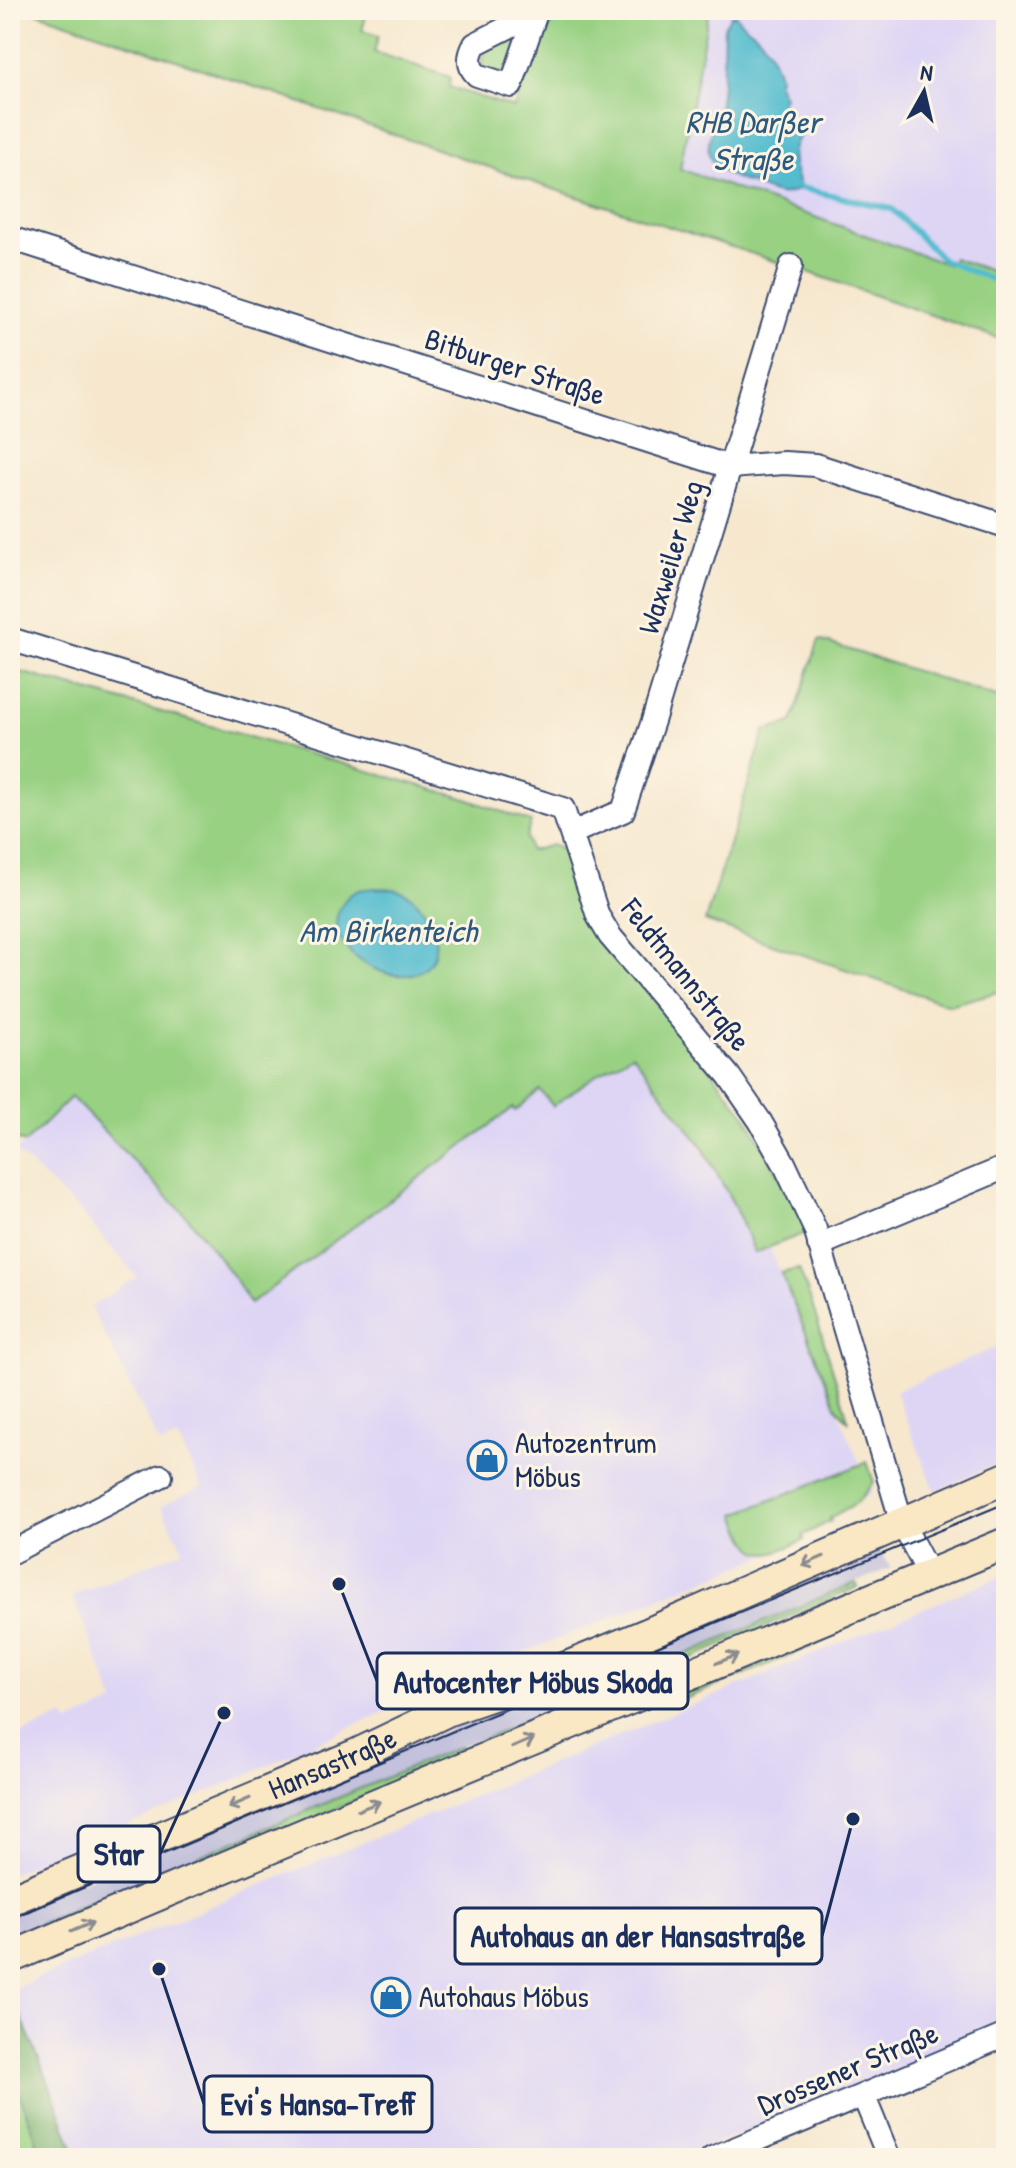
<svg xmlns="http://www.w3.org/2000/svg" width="1016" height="2168" font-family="'Patrick Hand',sans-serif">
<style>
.built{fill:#ded5f5}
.industrial{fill:#c3c1db}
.green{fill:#99d183;stroke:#5a8070;stroke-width:2}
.forest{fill:#7ab371;stroke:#4a7168;stroke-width:2}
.water{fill:#52bccf;stroke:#367696;stroke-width:2}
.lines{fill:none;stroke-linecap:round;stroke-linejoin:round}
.stream{stroke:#52bccf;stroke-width:6}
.street-casing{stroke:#3c4b6f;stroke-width:26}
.secondary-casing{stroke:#3c4b6f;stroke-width:34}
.street{stroke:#fff;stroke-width:22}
.secondary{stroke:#fae7c3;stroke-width:30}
.tram{stroke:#1b2f5e;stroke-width:2}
.oneway{stroke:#8a8b90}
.labels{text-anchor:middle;stroke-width:6;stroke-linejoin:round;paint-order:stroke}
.street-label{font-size:30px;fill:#1b2f5e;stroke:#fcf5e5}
.poi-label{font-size:30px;fill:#1b2f5e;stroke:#fcf5e5;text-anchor:start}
.water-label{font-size:32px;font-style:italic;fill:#2c5980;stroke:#fcf5e5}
.leader{fill:none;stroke:#1b2f5e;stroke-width:3}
.callout-dot{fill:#1b2f5e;stroke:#fcf5e5;stroke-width:3}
.callout{fill:#fcf5e5;stroke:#1b2f5e;stroke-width:3}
.callout-label{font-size:32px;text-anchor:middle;font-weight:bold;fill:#1b2f5e}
</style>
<rect width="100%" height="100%" fill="#fcf5e5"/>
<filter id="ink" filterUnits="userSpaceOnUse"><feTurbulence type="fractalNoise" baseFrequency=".0125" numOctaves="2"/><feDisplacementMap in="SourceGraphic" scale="16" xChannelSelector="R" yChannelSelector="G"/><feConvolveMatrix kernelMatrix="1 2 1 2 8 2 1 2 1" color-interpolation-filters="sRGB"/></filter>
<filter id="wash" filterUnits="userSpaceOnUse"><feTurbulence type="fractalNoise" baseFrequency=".006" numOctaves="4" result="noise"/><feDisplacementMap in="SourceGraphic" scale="32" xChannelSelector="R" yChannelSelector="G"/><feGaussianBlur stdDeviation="1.8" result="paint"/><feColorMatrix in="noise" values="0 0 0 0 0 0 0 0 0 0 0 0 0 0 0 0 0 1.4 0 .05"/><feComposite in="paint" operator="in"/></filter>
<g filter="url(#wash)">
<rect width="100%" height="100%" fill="#f6e7cd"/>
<!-- built -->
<g class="built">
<path d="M 709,10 L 1006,10 L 1006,276 L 953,258 L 949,266 L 680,169 Z"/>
<path d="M 632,1054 L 702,1146 L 735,1207 L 755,1253 L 770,1248 L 872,1493 L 776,1551 L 518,1655 L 368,1719 L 229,1783 L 10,1874 L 10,1739 L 64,1716 L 69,1723 L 115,1702 L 72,1596 L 183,1550 L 161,1506 L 202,1487 L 178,1438 L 160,1445 L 91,1307 L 137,1277 L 79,1210 L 16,1152 L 71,1097 L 191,1221 L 234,1278 L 250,1304 L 513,1107 L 516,1110 L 540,1090 L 553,1105 L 595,1076 Z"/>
<path d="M 1006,1343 L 1006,1460 L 935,1491 L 895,1391 Z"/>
<path d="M 1006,1574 L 1006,2024 L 888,2075 L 679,2158 L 77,2158 L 46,2076 L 10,1990 Z"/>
</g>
<!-- industrial -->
<path class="industrial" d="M 879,1550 L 891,1568 L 478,1742 L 476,1740 L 459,1747 L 10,1936 L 10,1911 L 463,1723 L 847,1557 L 850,1563 Z"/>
<!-- green -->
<g class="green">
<path d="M 30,10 L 368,10 L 362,30 L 379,35 L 374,52 L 450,77 L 449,87 L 514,108 L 547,10 L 709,10 L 680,169 L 949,265 L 953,258 L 1006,276 L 1006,341 L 805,271 L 547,187 Z"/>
<path d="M 523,33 L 507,71 L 501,74 L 484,69 C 474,40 501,40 523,33 Z"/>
<path d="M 819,640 L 1006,700 L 1006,990 L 949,1005 L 705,921 L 765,731 L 792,723 Z"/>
<path d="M 14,670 L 464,798 L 531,822 L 526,837 L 530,851 L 552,845 L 563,850 L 591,922 L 678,1028 L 746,1116 L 810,1231 L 755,1253 L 735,1207 L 702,1146 L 632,1054 L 595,1076 L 553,1106 L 540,1090 L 515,1111 L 513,1108 L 250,1304 L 234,1278 L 191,1221 L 71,1097 L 25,1143 L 10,1137 L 10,684 Z"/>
<path d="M 799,1269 L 811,1301 L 849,1422 L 837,1408 L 781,1273 Z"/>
<path d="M 867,1462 L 874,1482 L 858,1502 L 830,1518 L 831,1521 L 803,1535 L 804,1540 C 762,1559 753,1562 736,1514 Z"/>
<path d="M 856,1583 L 858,1587 L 481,1748 L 478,1742 Z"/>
<path d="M 811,1636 L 817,1644 L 679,1701 L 677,1691 Z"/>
<path d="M 459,1747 L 462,1756 L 10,1946 L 10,1936 Z"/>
<path d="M 10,1991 L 46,2076 L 77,2158 L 10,2158 Z"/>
</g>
<!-- forest -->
<path class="forest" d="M 10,1991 L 46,2076 L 77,2158 L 43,2158 L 10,2068 Z"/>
<!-- water -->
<g class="water">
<path d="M 731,15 L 736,15 C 742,27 755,30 763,41 C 771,51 775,65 780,77 L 777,81 L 784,97 L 781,101 L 800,136 C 786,151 795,171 800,188 C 782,200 773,193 754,185 C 741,180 720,174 712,161 C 703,146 714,127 718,113 C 724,91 723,51 724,26 Z"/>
<path d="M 374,888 C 386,888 400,888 410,896 C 438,916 451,970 406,975 C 372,979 317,939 343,903 C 346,898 350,894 356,891 C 361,889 369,889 374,888 Z"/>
</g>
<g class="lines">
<!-- stream -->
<path class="stream" d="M 800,188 L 892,209 L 943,260 L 1006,285"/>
</g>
</g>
<g filter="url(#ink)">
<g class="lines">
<!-- street casing -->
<g class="street-casing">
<g id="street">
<path d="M 536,13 L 475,44 C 469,55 467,66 477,75 L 511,86 L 537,10"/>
<path d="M 10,238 L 730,467 L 784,463 L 815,465 L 1006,526"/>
<path d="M 10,639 L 563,809 L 598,916 L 610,936 L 729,1076 L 760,1121 L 784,1163 L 815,1229 L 902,1523 L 930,1576"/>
<path d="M 572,833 L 623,811 L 653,721 L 791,266"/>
<path d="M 819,1245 L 1006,1167"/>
<path d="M 10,1553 L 161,1476"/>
<path d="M 864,2097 L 889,2158"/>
<path d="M 712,2158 C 811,2118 908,2076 1006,2035"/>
</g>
</g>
<!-- secondary casing -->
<g class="secondary-casing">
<g id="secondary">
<path id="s1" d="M 10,1900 L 355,1755 L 449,1710 L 533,1681 L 649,1633 L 1006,1478"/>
<path d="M 10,1958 C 341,1816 674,1682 1006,1543"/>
</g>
</g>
<!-- street -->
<use href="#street" class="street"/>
<!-- secondary -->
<use href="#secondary" class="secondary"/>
<!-- tram -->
<path class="tram" d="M 10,1919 L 463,1727 L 1006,1503"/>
</g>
<!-- one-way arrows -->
<defs><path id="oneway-shaft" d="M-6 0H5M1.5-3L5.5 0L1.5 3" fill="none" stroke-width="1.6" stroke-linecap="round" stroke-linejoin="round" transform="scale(2)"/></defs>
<g class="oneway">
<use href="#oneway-shaft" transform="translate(813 1561) rotate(157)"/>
<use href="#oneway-shaft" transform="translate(727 1659) rotate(-22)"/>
<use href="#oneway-shaft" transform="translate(523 1743) rotate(-23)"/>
<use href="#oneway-shaft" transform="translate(239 1803) rotate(157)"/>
<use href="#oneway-shaft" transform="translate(369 1806) rotate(-22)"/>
<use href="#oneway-shaft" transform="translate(82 1927) rotate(-23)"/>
</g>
</g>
<!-- icons -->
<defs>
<g id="shop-ring" transform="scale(2)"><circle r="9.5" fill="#fcf5e5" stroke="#1f6fb2" stroke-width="1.5"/><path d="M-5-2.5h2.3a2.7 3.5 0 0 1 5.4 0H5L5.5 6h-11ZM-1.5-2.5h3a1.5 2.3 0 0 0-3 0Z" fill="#1f6fb2"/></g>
</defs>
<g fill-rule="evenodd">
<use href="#shop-ring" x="487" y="1460"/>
<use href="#shop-ring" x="391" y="1997"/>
</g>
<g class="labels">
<!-- street labels -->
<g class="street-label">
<text transform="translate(515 367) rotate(18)" y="10">Bitburger Straße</text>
<text transform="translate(671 557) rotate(-73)" y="10">Waxweiler Weg</text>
<text transform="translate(686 975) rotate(51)" y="10">Feldtmannstraße</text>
<text dy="10" stroke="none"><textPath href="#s1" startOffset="350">Hansastraße</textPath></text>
<text transform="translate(848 2069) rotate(-23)" y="10">Drossener Straße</text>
</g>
<!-- poi labels -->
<g class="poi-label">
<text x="515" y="1453">Autozentrum<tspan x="515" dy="34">Möbus</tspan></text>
<text x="419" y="2007">Autohaus Möbus</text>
</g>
<!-- water labels -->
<g class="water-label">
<text x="753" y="133">RHB Darßer<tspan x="753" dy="37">Straße</tspan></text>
<text x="388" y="942">Am Birkenteich</text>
</g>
</g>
<!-- callouts -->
<path class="leader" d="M339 1584L377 1681M224 1713L160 1854M853 1819L822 1936M159 1969L204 2104"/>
<g class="callout-dot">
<circle cx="339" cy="1584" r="8"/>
<circle cx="224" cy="1713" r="8"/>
<circle cx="853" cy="1819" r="8"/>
<circle cx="159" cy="1969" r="8"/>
</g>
<g class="callout">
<rect x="377" y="1653" width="311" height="56" rx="8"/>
<rect x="78" y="1826" width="82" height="56" rx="8"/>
<rect x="455" y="1908" width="367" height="56" rx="8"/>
<rect x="204" y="2076" width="228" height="56" rx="8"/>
</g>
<g class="callout-label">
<text x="533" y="1693">Autocenter Möbus Skoda</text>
<text x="119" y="1865">Star</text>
<text x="638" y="1947">Autohaus an der Hansastraße</text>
<text x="318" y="2115">Evi's Hansa-Treff</text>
</g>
<!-- margin -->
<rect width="1016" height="2168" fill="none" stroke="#fcf5e5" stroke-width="40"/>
<!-- north arrow -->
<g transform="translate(924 92) rotate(8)" stroke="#fcf5e5" stroke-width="6" paint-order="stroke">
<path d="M0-6L14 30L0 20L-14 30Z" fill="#1b2f5e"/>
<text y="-12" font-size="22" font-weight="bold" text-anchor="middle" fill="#1b2f5e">N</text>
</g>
</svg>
